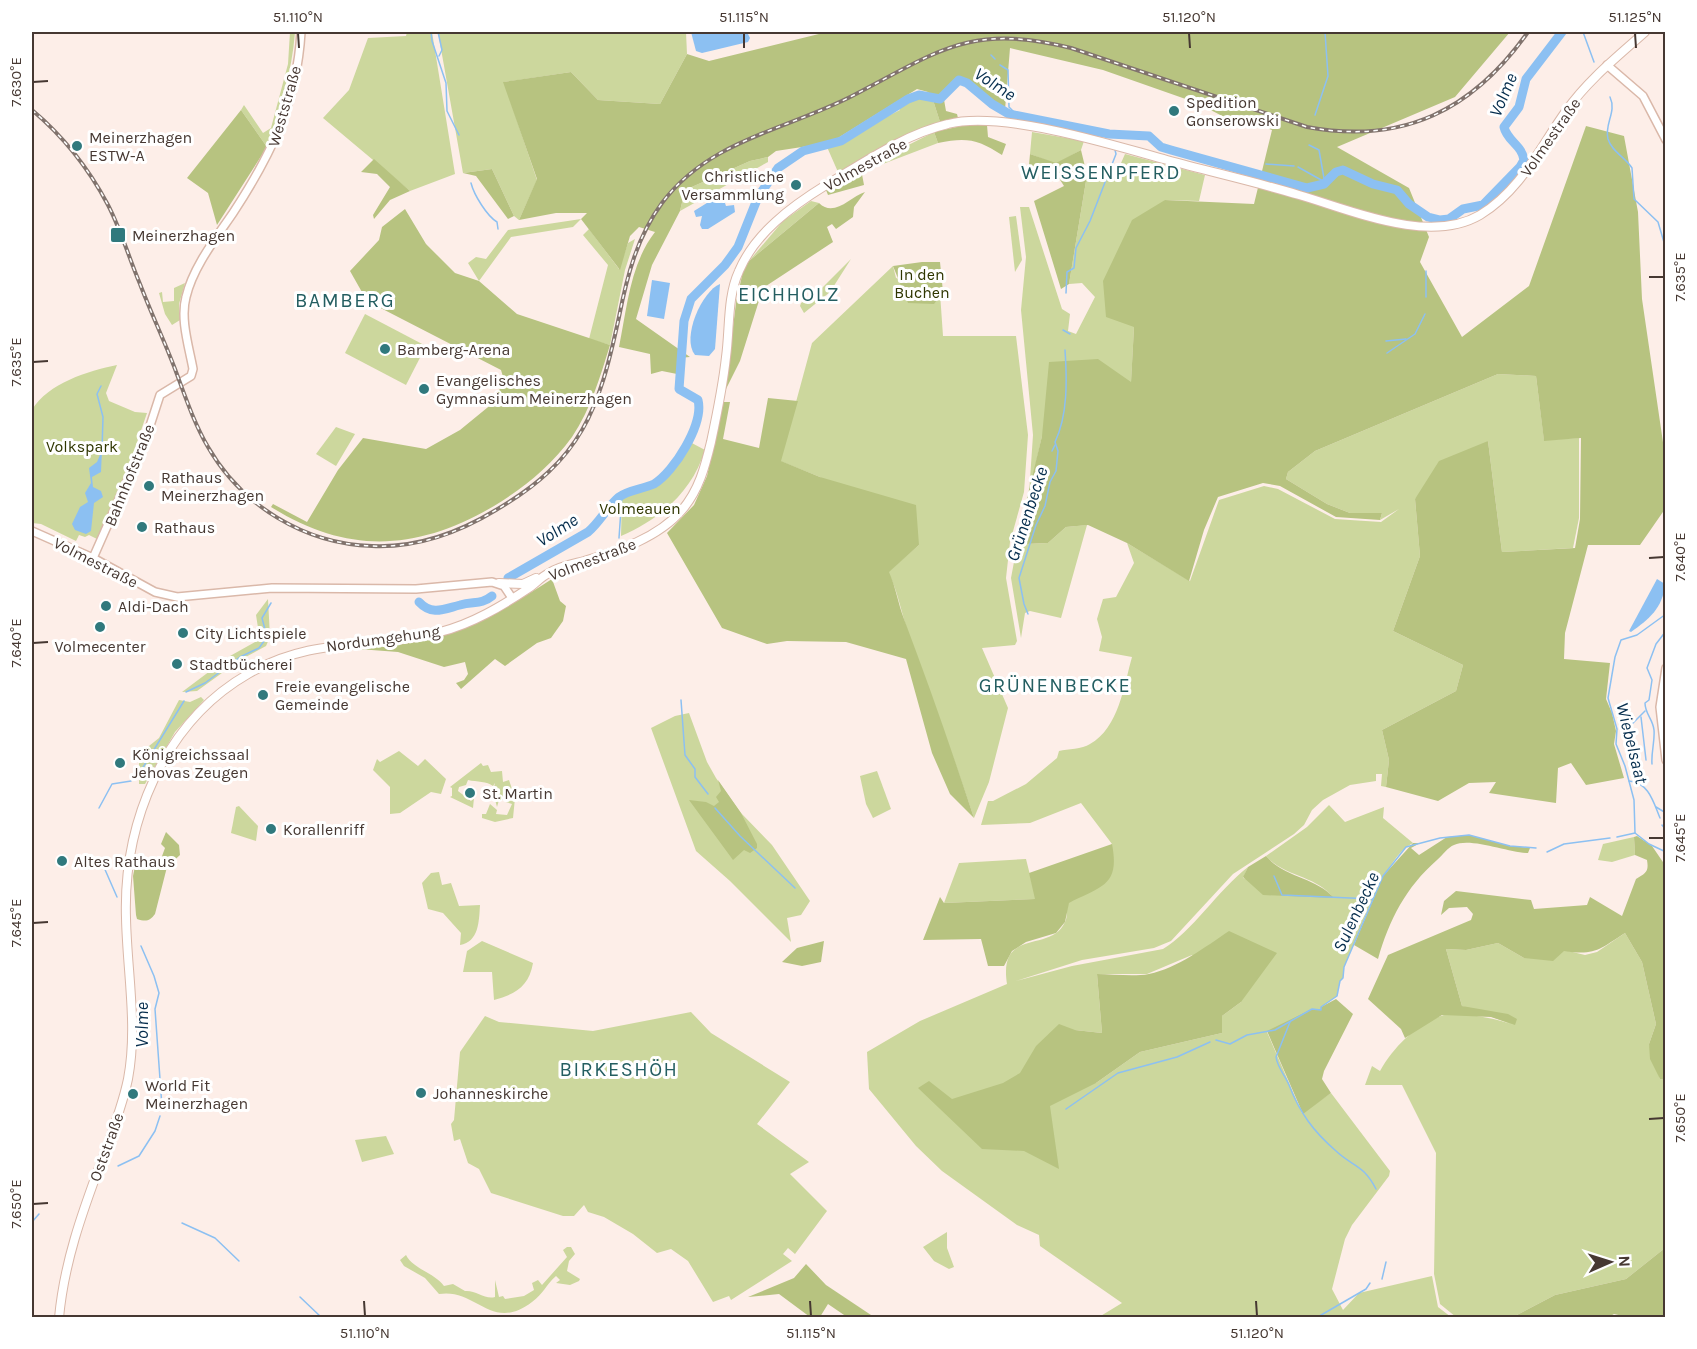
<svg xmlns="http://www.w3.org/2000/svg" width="1697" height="1349" font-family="Karla,sans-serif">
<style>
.green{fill:#ccd79d;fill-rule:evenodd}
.forest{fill:#b7c380}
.water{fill:#8cc0f2}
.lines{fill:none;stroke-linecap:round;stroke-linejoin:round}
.stream{stroke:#8cc0f2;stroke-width:1.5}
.river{stroke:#8cc0f2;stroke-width:9}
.secondary-casing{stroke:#dab8a9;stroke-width:10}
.primary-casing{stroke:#dab8a9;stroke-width:10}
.secondary{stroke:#fff;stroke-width:7}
.primary{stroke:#fff;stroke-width:8}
.rail-casing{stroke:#81736d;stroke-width:4}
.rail{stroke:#fff;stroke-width:1.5;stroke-dasharray:4.5;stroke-linecap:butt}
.ticks{fill:none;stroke:#463832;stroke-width:2}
.poi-dot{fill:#30797d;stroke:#fff;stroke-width:2}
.labels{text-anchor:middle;stroke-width:6;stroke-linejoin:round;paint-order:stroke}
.poi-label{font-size:16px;fill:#463832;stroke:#fff;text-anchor:start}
.street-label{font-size:16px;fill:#463832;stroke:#fff}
.park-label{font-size:16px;fill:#2f3600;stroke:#fff}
.water-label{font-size:18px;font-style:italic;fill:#052d4d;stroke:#fff}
.quarter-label{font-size:20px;letter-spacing:1.5px;fill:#245e61;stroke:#fff}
.neatline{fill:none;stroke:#463832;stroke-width:2}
.ticks-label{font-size:15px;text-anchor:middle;fill:#463832}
</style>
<rect width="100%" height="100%" fill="#fdeee8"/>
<!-- green -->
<g class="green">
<path d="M 290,32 L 295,32 C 292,73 280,108 267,147 L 241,110 L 244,105 L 263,133 L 271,128 L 288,64 Z"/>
<path d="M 407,32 L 432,32 L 455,174 L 410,191 L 323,118 L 349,90 L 368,38 L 406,36 Z"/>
<path d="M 438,32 L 686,32 L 687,54 L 660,104 L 598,100 L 571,72 L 504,82 L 537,180 L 519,220 L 514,216 L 492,169 L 463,173 Z"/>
<path d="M 909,97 L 933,100 L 940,122 L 838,172 L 827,147 L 841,144 L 853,133 L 900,110 L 896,104 Z"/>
<path d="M 934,132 L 938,143 L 862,172 L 861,169 Z"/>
<path d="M 1032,132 L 1084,141 L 1081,150 L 1056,164 L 1030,154 Z"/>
<path d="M 1125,154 L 1205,175 L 1199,201 L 1165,200 L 1134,327 L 1131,383 L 1042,436 L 1029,494 L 1033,435 L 1021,310 L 1026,257 L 1020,207 L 1029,207 L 1062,309 L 1070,314 L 1068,331 L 1076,334 L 1095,297 L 1082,283 L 1069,284 L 1087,175 L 1114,179 Z"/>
<path d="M 768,157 L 768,162 L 680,211 L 685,190 L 750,161 Z"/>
<path d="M 811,201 L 819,203 L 749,261 L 783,221 Z"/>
<path d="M 1016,216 L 1022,260 L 1015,272 L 1009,217 Z"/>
<path d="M 581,219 L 573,227 L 511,237 L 479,281 L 468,263 L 476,257 L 486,259 L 508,230 Z"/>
<path d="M 589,229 L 619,269 L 628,243 L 635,239 L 625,270 L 610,345 L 589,339 L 608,265 L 583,235 Z"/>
<path d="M 851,259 L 830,292 L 804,313 L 800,306 L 801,303 L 822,288 Z"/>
<path d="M 893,266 L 896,278 L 940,293 L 943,336 L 1016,336 L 1028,435 L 1024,492 L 1010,542 L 1006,578 L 1017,641 L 1015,645 L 982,648 L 1008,708 L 989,782 L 974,818 C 953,756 931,694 908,632 C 901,612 898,591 888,572 L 919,545 L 820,477 L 780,461 L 812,343 Z"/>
<path d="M 185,283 L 179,304 L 180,320 L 172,325 L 165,314 L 159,293 L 162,292 L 163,302 L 174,301 L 174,288 Z"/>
<path d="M 365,314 L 426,346 L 406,385 L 345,353 Z"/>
<path d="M 117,365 L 106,393 L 109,401 L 135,412 L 147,413 L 128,469 L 97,539 L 89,535 L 85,537 L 79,535 L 76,541 L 41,524 L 32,523 L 32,410 C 48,383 88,371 117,365 Z"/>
<path d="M 1498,374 L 1536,376 L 1544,440 L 1579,438 L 1579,518 L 1573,548 L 1502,552 L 1488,441 L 1415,499 L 1420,556 L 1393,631 L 1463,665 L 1456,691 L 1382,730 L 1389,760 L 1386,787 L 1381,786 L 1382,774 L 1376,774 L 1376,781 L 1350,785 L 1323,800 L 1312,810 L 1304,825 L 1294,834 L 1233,874 L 1171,941 L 1154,948 L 1082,960 L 1016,981 L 1072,966 L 1163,949 C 1192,932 1218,890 1248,867 L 1243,878 L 1333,898 C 1318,876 1284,877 1266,856 L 1307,827 L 1329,805 L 1345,822 L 1384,807 L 1383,818 L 1413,843 C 1384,856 1359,936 1344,967 L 1343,978 L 1340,981 L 1337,996 L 1321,1007 L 1321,1010 L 1312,1010 L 1267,1032 L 1302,1113 L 1331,1093 L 1390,1171 L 1389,1176 L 1352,1225 L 1345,1239 L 1332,1289 L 1343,1310 L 1359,1293 L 1432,1276 L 1438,1307 L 1451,1317 L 1099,1317 L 1122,1303 L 1040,1246 L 1039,1235 L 1017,1225 L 942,1171 L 916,1146 L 869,1089 L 867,1052 L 920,1021 L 1007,984 C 998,926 1051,954 1065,922 C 1068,917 1066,909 1068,904 C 1073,889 1101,858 1112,844 L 1081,803 L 1030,823 L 981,825 L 988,801 L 993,801 L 1026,784 L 1057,758 L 1059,751 C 1068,749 1082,749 1090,744 C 1119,728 1124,685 1132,657 L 1099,651 L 1102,637 L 1097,619 L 1103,599 L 1116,597 L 1134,563 L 1127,543 L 1190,581 L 1219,500 L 1264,486 L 1278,489 L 1335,519 L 1381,522 L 1399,509 L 1380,520 L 1382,513 L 1350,513 L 1327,504 L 1286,479 L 1288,472 L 1315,451 ZM 1192,955 L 1241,1002 L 1222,1016 L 1222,1033 L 1140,1052 L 1096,1083 L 1075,1030 L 1102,1033 L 1097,974 L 1147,974 Z"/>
<path d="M 336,427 L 355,434 L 336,466 L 316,454 Z"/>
<path d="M 688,441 L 705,450 C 692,492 660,519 621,536 L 622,495 C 660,480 669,480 688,441 Z"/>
<path d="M 1022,519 L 1028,526 L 1027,544 L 1048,543 L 1066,527 L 1087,525 L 1061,618 L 1030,611 L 1025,613 L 1021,638 L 1011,578 Z"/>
<path d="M 268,599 L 270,637 L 266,646 L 240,660 L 197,691 L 182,692 L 230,656 L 257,641 L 259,634 L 256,615 Z"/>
<path d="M 201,697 L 204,700 L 175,732 L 145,784 L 139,784 L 139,754 L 159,738 L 179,700 L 190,702 Z"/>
<path d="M 689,713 L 707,762 L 716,778 L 741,813 L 772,845 L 810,901 L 801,915 L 787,918 L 791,942 L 730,881 L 696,851 L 651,728 L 675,716 Z"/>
<path d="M 399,751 L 418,766 L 425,759 L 446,779 L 441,794 L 431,792 L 400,813 L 390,814 L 390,787 L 373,770 L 377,759 L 380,762 Z"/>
<path d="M 481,763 L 483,766 L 488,765 L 491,772 L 502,771 L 503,782 L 509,780 L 515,798 L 513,818 L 495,822 L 482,818 L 482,814 L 486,814 L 490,804 L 497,810 L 496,814 L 507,815 L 512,804 L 506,802 L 507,800 L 499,800 L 497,807 L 493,792 L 495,783 L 493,786 C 487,781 477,782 468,780 L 466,785 L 459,787 L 458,791 L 471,801 L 474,798 L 473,808 L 450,797 L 452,796 L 452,788 L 450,787 Z"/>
<path d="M 877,771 L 891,809 L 873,818 L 866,804 L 860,776 Z"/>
<path d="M 239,806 L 258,826 L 256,841 L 231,833 L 236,807 Z"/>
<path d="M 1634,837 L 1635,855 L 1612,862 L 1598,860 L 1603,844 Z"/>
<path d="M 1026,859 L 1036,899 L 944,903 L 959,863 Z"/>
<path d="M 439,872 L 442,885 L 451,883 L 459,906 L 480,905 C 479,921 479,942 460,945 L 461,933 L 443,913 L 428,909 L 422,883 L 431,873 Z"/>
<path d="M 1625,933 L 1642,962 L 1656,1024 L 1649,1044 L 1660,1079 L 1665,1080 L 1665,1248 L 1626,1279 L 1555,1295 L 1513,1317 L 1456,1317 L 1440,1304 L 1434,1274 L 1436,1153 L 1402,1085 L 1365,1085 L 1372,1066 L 1380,1071 C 1393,1048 1416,1024 1441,1016 C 1456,1010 1499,1019 1514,1025 L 1462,1006 L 1446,949 L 1466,950 L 1498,943 L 1524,958 L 1564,950 L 1585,955 L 1597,952 Z"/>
<path d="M 482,941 L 533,963 C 529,986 516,994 494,1000 L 492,972 L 463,972 L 467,951 Z"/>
<path d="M 691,1012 L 711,1033 L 790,1082 L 757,1124 L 809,1162 L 790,1174 L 827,1211 L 795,1254 L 788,1248 L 783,1254 L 792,1261 L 731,1300 L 729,1296 L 713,1302 L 688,1261 L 671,1249 L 657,1253 L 633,1234 L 604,1217 L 588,1212 L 584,1205 L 574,1216 L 563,1216 L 491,1193 L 479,1169 L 468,1163 L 460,1139 L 454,1141 L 451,1124 L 454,1120 L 460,1052 L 485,1016 L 499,1022 L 593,1031 Z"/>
<path d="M 386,1136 L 394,1154 L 362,1162 L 355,1140 Z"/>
<path d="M 947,1232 L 947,1248 L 954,1267 L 949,1269 L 934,1261 L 923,1247 Z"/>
<path d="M 567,1247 L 571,1247 L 575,1254 L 569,1261 L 567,1271 L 580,1279 L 579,1281 L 570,1285 L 556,1283 L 560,1280 L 556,1276 C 545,1286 544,1293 532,1302 C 491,1333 477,1288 439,1294 L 425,1278 L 404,1266 L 400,1260 L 406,1255 C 413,1269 435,1273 444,1286 L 453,1284 L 465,1291 C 476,1290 485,1300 495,1297 L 495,1280 L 499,1297 L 503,1296 L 505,1299 L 524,1296 L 534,1290 L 532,1283 L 538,1280 L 542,1285 L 567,1257 L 563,1250 Z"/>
</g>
<!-- forest -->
<g class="forest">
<path d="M 827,32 L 1510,32 L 1455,97 L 1337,147 L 1409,188 L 1429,237 L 1420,262 L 1462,337 L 1529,286 L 1586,126 L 1624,136 L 1638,212 L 1642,299 L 1665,456 L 1665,509 L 1640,545 L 1588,545 L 1565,633 L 1564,659 L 1610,663 L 1606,699 L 1612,713 L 1616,731 L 1614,744 L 1624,778 L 1586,785 L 1571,763 L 1558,768 L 1556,803 L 1489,793 L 1496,782 L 1469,783 L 1438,801 L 1386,787 L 1389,760 L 1382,730 L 1456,691 L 1463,665 L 1393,631 L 1420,556 L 1415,499 L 1439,461 L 1488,441 L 1502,552 L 1575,548 L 1580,519 L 1581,438 L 1544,441 L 1536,376 L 1498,374 L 1315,451 L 1288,472 L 1286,479 L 1327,504 L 1350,513 L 1382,513 L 1380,520 L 1336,517 L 1280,486 L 1263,483 L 1218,497 L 1204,530 L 1189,581 L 1127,543 L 1088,525 L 1066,527 L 1048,543 L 1026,544 L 1028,526 L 1022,519 L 1042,436 L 1049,362 L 1098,359 L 1131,382 L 1134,327 L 1106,317 L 1103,281 L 1132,220 L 1165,200 L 1254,204 L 1272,130 L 1252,123 L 1232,121 L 1197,103 L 1103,70 L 1010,48 L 1005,110 C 984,105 975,86 955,81 L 943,94 L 946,111 L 957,114 L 958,118 L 940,122 L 933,100 L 928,92 L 917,89 L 838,138 L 815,145 L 776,151 L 768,157 L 750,161 L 685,190 L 680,211 L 652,265 L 636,319 L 690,357 L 678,358 L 677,374 L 662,371 L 651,374 L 650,354 L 619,347 C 627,308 630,264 655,232 L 639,227 L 630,236 L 620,270 L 581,219 L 587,213 L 556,213 L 519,220 L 537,179 L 503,82 L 571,72 L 598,100 L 660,104 L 687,54 L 709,61 Z"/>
<path d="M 241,110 L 267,147 L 217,225 L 208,193 L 187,178 Z"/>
<path d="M 970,124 L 987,125 L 988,137 L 1006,144 L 1002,155 C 978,139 966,137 938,143 L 934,132 Z"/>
<path d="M 1081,150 L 1087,175 L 1069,284 L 1061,289 L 1034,201 L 1064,186 L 1055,172 L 1029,165 L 1030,154 L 1056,163 Z"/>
<path d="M 374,159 L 410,191 L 390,200 L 374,219 L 373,215 L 390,187 L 377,174 L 361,172 Z"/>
<path d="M 492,169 L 514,216 L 508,219 L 476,176 L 463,173 Z"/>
<path d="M 861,169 L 864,185 L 828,195 L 826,190 Z"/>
<path d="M 865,192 L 854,207 L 853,217 L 836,229 L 832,224 L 827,227 L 833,242 L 763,288 L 740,361 L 725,391 L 736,303 L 743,271 L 749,261 L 819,203 C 834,218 850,197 865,192 Z"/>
<path d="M 405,209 L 426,244 L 455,273 L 479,281 L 517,314 L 610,345 C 600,377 591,409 572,437 C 550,467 525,487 494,506 C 417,551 348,555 271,507 L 273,504 L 307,522 L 338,470 L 363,438 L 426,449 L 460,430 L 493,403 L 504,380 L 501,370 L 367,301 L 350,271 L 379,240 L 382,227 Z"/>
<path d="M 922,262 L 940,262 L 943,292 L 934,304 L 908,303 L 893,266 Z"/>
<path d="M 768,398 L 798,401 L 781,461 L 820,477 L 916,505 L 919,545 L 889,572 C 896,588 898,603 904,619 C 929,685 952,751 974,818 L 950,794 L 932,753 L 906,659 L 846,642 L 787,641 L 767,644 L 722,628 L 667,533 L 694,505 L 707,476 L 723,402 L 730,402 L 723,439 L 759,448 Z"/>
<path d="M 552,579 L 560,601 L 566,606 L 563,621 L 551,638 L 537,643 L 505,666 L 495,659 L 461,689 L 456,683 L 464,680 L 468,674 L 465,662 L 444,667 L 398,652 L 345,648 C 436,642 476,629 552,579 Z"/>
<path d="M 718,780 L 741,813 L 757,844 L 757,848 L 750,853 L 744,850 L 733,860 L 689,800 L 706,802 L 714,806 L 719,802 L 716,797 L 721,791 Z"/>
<path d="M 166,832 L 179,845 L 180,855 L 167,867 L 155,914 C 150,921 146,922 137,919 L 136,915 L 133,876 L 136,861 L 158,867 L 165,848 L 161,844 Z"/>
<path d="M 1469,835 L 1510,846 L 1530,848 L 1528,853 C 1509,853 1471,837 1454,845 C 1448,847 1442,856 1437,860 C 1406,887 1389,920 1378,959 L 1354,945 L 1383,876 L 1413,843 L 1420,843 L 1411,848 L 1419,855 L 1447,837 Z"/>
<path d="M 1637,836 L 1652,846 L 1665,865 L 1665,1080 L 1660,1079 L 1650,1059 L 1649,1044 L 1656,1024 L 1642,962 L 1625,933 C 1600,949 1595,956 1564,951 L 1553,961 L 1524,958 L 1498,943 L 1466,950 L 1446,949 L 1462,1006 L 1508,1014 L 1517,1019 L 1515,1025 L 1491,1017 L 1442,1015 L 1405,1038 L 1401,1029 L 1368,999 L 1388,955 L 1471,920 L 1473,914 L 1467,907 L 1449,908 L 1441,915 L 1444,901 L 1456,891 L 1531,900 L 1534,909 L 1587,905 L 1590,897 L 1622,916 L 1636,879 C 1646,873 1649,872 1647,860 L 1635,855 L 1634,837 Z"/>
<path d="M 1112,844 C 1120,886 1102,886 1069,903 L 1065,922 L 1056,933 L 1026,942 L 1012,951 L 1004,966 L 988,966 L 981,939 L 923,940 L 940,897 L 944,903 L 1035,899 L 1029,873 Z"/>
<path d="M 1266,856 C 1285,878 1316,877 1334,898 L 1263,895 L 1243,877 L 1248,867 Z"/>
<path d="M 1229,931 L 1277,953 L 1241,1002 L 1222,1016 L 1222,1033 L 1140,1052 L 1096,1083 L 1050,1106 L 1059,1169 L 1024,1151 L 982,1149 L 918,1088 L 929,1081 L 952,1099 L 1003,1083 L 1020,1073 L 1036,1046 L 1059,1024 L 1075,1030 L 1102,1033 L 1097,974 C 1113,974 1133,977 1149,974 C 1178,968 1205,947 1229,931 Z"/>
<path d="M 824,941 L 821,962 L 802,966 L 782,962 L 797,948 Z"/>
<path d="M 1336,999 L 1353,1014 L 1324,1071 L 1322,1079 L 1331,1093 L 1303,1114 L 1267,1031 L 1312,1009 L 1321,1010 L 1321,1007 Z"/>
<path d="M 1665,1248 L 1665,1317 L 1627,1317 L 1614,1314 L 1607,1318 L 1513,1317 L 1555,1295 L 1626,1279 Z"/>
<path d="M 806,1264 L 826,1285 L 874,1317 L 847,1317 L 828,1304 L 820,1317 L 810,1317 L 779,1294 L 748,1297 L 794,1278 Z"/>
</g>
<!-- water -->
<g class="water">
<path d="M 691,32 L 747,32 L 750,38 L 748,42 L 702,53 L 696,51 Z"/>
<path d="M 723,193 L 729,197 L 725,203 L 726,206 L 734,205 L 735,212 L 708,229 L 702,229 L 700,225 L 702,216 L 696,217 L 694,211 Z"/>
<path d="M 652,280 L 670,283 L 664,319 L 647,316 Z"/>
<path d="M 720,284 L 715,349 L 709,356 L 695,355 C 681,338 702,291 720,284 Z"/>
<path d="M 102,450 L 101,472 L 92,477 L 93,487 L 101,491 L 103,497 L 94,503 L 91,531 L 86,534 L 75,530 L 72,524 L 80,507 L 88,502 L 85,493 L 91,483 L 89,468 L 97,462 Z"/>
<path d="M 1657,579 L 1665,584 C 1663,608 1649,619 1631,632 L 1629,631 Z"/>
</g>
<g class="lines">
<!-- stream -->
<g class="stream">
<path d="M 431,32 L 432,41 L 446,83 L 447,111 L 459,135"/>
<path d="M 438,32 L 442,50 L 439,56"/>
<path d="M 1583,32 L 1594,62"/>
<path d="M 991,55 L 995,59"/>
<path d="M 1000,65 L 1008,70 L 1009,107 L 1017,115"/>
<path d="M 1610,97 C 1617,112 1604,124 1608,139 C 1612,152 1625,157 1632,168 L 1634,199 L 1658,222 L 1666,249"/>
<path d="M 1315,115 L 1328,76 L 1325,32"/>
<path d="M 1121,137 L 1121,134"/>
<path d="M 1309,145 L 1319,150 L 1325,184"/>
<path d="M 1266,164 L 1294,166"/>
<path d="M 1298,167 L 1323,181"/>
<path d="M 471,183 C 474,195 487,216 497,222 L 498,229"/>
<path d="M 1066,293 L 1067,272 L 1074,268 L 1076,248 L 1090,221 L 1116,154 L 1115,150"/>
<path d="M 1426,297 L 1426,271"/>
<path d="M 1063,330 L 1070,334"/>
<path d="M 1386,341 L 1406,339"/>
<path d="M 1387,353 L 1415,334 L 1425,314"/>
<path d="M 101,386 L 97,394 L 103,417 L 102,450"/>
<path d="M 1052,451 L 1055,445"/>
<path d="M 619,538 L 622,495"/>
<path d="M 1028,614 L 1024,604 L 1019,578 L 1036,525 L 1045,506 L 1050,482 L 1056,471 L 1058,451 L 1055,442 C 1068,415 1067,379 1065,350"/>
<path d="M 1666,614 L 1637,635 L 1621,640 L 1615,657 L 1608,698 L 1617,729 L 1616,744 L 1625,766 L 1634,800 L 1635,833 L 1649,844 L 1666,852"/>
<path d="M 186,692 L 205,683 L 240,657 L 259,648 L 267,637 L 262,618 L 271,603"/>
<path d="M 681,700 L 685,755 L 695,769 L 695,777 L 708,794"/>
<path d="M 1641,717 L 1646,760"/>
<path d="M 1631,753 L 1629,727 L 1645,711"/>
<path d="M 1652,764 C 1651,752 1655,742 1654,730 C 1653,719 1645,714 1645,703 L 1649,700 L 1652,680 L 1647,668 L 1656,644 L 1666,631"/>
<path d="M 142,769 L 184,701"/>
<path d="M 1629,781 C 1649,783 1653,801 1660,818"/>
<path d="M 1656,807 L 1666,813"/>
<path d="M 99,808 L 112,784 L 131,781"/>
<path d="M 715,808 L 740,836 L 795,888"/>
<path d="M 1662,825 L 1666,830"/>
<path d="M 1617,837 L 1635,833"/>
<path d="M 1547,852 L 1564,844 L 1610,838"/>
<path d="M 103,865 L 117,897"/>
<path d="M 1274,876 L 1282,895 L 1373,899"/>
<path d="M 141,946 L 154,976 L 159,993 L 155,1009 L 162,1107"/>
<path d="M 1290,1022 L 1276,1057 C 1278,1069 1285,1075 1289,1085 C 1300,1113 1313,1131 1336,1151 C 1353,1167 1363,1164 1376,1189"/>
<path d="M 1216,1040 L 1230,1044 L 1247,1035 L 1275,1030 L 1312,1009 L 1321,1010 L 1321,1007 L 1337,996 L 1340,981 L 1343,978 L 1344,967 L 1383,876 L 1406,847 L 1440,838 L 1469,835 L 1510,846 L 1536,848"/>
<path d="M 1066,1109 L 1118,1073 L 1177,1057 L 1210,1042"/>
<path d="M 118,1166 L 139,1156 L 155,1131 L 160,1116"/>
<path d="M 32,1222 L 39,1214"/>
<path d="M 182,1223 L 215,1238 L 239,1261"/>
<path d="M 1382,1279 L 1386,1262"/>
<path d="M 300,1297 L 321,1317"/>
<path d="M 1316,1318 L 1366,1289 L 1370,1283"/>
</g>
<!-- river -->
<g class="river">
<path d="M 508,578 L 588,532 C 600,522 607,507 619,497 C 628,490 643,489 654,484 C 674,472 704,424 698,400 L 679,389 L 684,321 L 691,299 L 725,265 L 738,247 L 758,197 L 778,168 L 803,151 L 841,141 L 908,99 L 919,95 L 940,99 L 959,80 L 967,83 L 992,104 L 1009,114 L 1109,134 L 1149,136 L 1161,147 L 1171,150 L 1307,188 L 1324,184 L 1336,172 L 1343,170 L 1373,184 L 1397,190 L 1409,204 L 1428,217 L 1440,220 L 1449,219 L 1463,209 L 1483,205 L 1520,167 L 1524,160 C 1522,145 1507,141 1504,127 L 1519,107 L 1526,79 L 1562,32"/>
<path d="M 419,602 C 432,616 444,609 460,605 C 474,601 481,605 492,596"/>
</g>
<!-- secondary casing -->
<g class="secondary-casing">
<g id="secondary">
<path d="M 1607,65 L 1643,96 L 1666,140"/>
<path d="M 32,531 L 93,558 L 155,592 L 177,597 L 272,588 L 416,589 L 492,582 L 504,586 L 512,598"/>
<path d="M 93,558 L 146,438 L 160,395 L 191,376 L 193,369 C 189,347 180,319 186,297 C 193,267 216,238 233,213 C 271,155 297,102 301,32"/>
<path d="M 1666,668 L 1660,707 L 1666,760"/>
</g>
</g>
<!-- primary casing -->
<g class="primary-casing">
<g id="primary">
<path d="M 499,583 L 523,584 L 536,578"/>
<path d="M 59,1318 C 64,1263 82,1213 101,1162 C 111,1135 122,1108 128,1079 C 138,1026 127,971 126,918 C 123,824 163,723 248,674 C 315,635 371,650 440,632 C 472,624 502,606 529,588 C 536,583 541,577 549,573 C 559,566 572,564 584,561 C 618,551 658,538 682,510 C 699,490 705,467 711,442 C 717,414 723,385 726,357 C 730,328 727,297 739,271 C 755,233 792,206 826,185 C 863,163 905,134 948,124 C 1002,110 1112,145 1167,160 C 1211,172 1256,182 1299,195 C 1351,210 1429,245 1480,215 C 1521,190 1539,149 1566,111 C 1588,80 1617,57 1645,32"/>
</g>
</g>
<!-- secondary -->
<use href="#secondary" class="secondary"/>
<!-- primary -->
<use href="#primary" class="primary"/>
<!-- rail casing -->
<g class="rail-casing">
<path id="rail" d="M 32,110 C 63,136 89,169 108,205 C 121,230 129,258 140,284 C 151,313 164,340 175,369 C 185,396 194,423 208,447 C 242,506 305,544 372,546 C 418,548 458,533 496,510 C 582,460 599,410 619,317 C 627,276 637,237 662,203 C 710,139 787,130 854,95 C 939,51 970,23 1071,48 L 1307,127 C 1403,145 1473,110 1528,32"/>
</g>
<!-- rail -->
<use href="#rail" class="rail"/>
</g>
<!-- ticks -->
<path class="ticks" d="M 298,33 L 299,48M 744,33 L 744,48M 1189,33 L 1190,48M 1635,33 L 1636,48M 33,82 L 48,81M 1649,277 L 1664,277M 33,362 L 48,361M 1649,558 L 1664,557M 33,643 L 48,642M 1649,838 L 1664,838M 33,923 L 48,922M 1649,1119 L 1664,1118M 33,1204 L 48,1203M 364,1301 L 365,1316M 810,1301 L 811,1316M 1256,1301 L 1257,1316"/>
<!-- markers -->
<g class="poi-dot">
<circle cx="1174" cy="111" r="6"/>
<circle cx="77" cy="146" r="6"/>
<circle cx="796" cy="185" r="6"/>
<rect x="110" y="227" width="16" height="16" rx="3"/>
<circle cx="385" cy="349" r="6"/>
<circle cx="424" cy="389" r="6"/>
<circle cx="149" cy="486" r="6"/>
<circle cx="142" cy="527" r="6"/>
<circle cx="106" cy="606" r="6"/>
<circle cx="100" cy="627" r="6"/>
<circle cx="183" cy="633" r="6"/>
<circle cx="177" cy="664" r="6"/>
<circle cx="263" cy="695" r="6"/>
<circle cx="120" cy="763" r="6"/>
<circle cx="470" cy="793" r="6"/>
<circle cx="271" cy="829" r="6"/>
<circle cx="62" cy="861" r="6"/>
<circle cx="421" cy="1093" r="6"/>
<circle cx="133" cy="1094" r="6"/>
</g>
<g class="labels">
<!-- poi labels -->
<g class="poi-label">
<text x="1186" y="108">Spedition<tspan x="1186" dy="18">Gonserowski</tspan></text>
<text x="89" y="143">Meinerzhagen<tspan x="89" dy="18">ESTW-A</tspan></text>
<text x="784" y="182" text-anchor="end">Christliche<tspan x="784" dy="18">Versammlung</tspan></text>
<text x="132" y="241">Meinerzhagen</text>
<text x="397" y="355">Bamberg-Arena</text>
<text x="436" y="386">Evangelisches<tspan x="436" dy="18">Gymnasium Meinerzhagen</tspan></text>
<text x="161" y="483">Rathaus<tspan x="161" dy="18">Meinerzhagen</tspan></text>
<text x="154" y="533">Rathaus</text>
<text x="118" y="612">Aldi-Dach</text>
<text x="195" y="639">City Lichtspiele</text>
<text x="100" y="652" text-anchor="middle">Volmecenter</text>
<text x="189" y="670">Stadtbücherei</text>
<text x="275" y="692">Freie evangelische<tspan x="275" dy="18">Gemeinde</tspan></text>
<text x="132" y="760">Königreichssaal<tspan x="132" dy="18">Jehovas Zeugen</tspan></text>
<text x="482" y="799">St. Martin</text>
<text x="283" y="835">Korallenriff</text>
<text x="74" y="867">Altes Rathaus</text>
<text x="145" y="1091">World Fit<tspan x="145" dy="18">Meinerzhagen</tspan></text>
<text x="433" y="1099">Johanneskirche</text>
</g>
<!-- street labels -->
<g class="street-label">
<text transform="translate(284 106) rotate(-74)" y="6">Weststraße</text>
<text transform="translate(1550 137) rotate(-55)" y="6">Volmestraße</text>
<text transform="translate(865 164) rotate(-29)" y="6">Volmestraße</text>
<text transform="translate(129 475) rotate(-68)" y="6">Bahnhofstraße</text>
<text transform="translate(592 559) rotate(-21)" y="6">Volmestraße</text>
<text transform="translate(96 562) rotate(27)" y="6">Volmestraße</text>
<text transform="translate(383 638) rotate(-8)" y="6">Nordumgehung</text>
<text transform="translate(106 1147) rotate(-70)" y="6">Oststraße</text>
</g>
<!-- park labels -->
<g class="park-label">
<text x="922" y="280">In den<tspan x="922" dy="18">Buchen</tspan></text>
<text x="82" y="452">Volkspark</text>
<text x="640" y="514">Volmeauen</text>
</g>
<!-- water labels -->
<g class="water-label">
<text transform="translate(995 84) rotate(33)" y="6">Volme</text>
<text transform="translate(1503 95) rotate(-67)" y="6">Volme</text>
<text transform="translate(1027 514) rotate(-72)" y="6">Grünenbecke</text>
<text transform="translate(557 530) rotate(-32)" y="6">Volme</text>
<text transform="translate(1632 743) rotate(76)" y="6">Wiebelsaat</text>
<text transform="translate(1356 912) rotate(-65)" y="6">Sulenbecke</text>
<text transform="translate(142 1025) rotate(-90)" y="6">Volme</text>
</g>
<!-- quarter labels -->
<g class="quarter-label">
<text x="1101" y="179">WEISSENPFERD</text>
<text x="789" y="301">EICHHOLZ</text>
<text x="345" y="307">BAMBERG</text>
<text x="1055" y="692">GRÜNENBECKE</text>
<text x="619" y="1076">BIRKESHÖH</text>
</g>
</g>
<!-- border -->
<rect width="1697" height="1349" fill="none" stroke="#ffffff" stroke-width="66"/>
<!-- north arrow -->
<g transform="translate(1610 1262) rotate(87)" stroke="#ffffff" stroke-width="4.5" paint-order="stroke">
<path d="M0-4.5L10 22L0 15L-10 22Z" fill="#463832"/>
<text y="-9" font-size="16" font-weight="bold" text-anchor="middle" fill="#463832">N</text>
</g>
<rect x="33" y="33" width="1631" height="1283" class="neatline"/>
<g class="ticks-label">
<text x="298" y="22">51.110°N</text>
<text x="744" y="22">51.115°N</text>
<text x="1189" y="22">51.120°N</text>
<text x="1635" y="22">51.125°N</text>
<text transform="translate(16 82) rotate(-90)" y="5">7.630°E</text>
<text transform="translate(1680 277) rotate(-90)" y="5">7.635°E</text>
<text transform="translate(16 362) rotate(-90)" y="5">7.635°E</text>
<text transform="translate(1680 557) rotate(-90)" y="5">7.640°E</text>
<text transform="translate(16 643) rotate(-90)" y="5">7.640°E</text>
<text transform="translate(1680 838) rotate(-90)" y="5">7.645°E</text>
<text transform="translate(16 923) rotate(-90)" y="5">7.645°E</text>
<text transform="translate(1680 1118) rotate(-90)" y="5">7.650°E</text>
<text transform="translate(16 1204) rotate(-90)" y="5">7.650°E</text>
<text x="365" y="1338">51.110°N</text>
<text x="811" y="1338">51.115°N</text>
<text x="1257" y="1338">51.120°N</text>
</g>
</svg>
